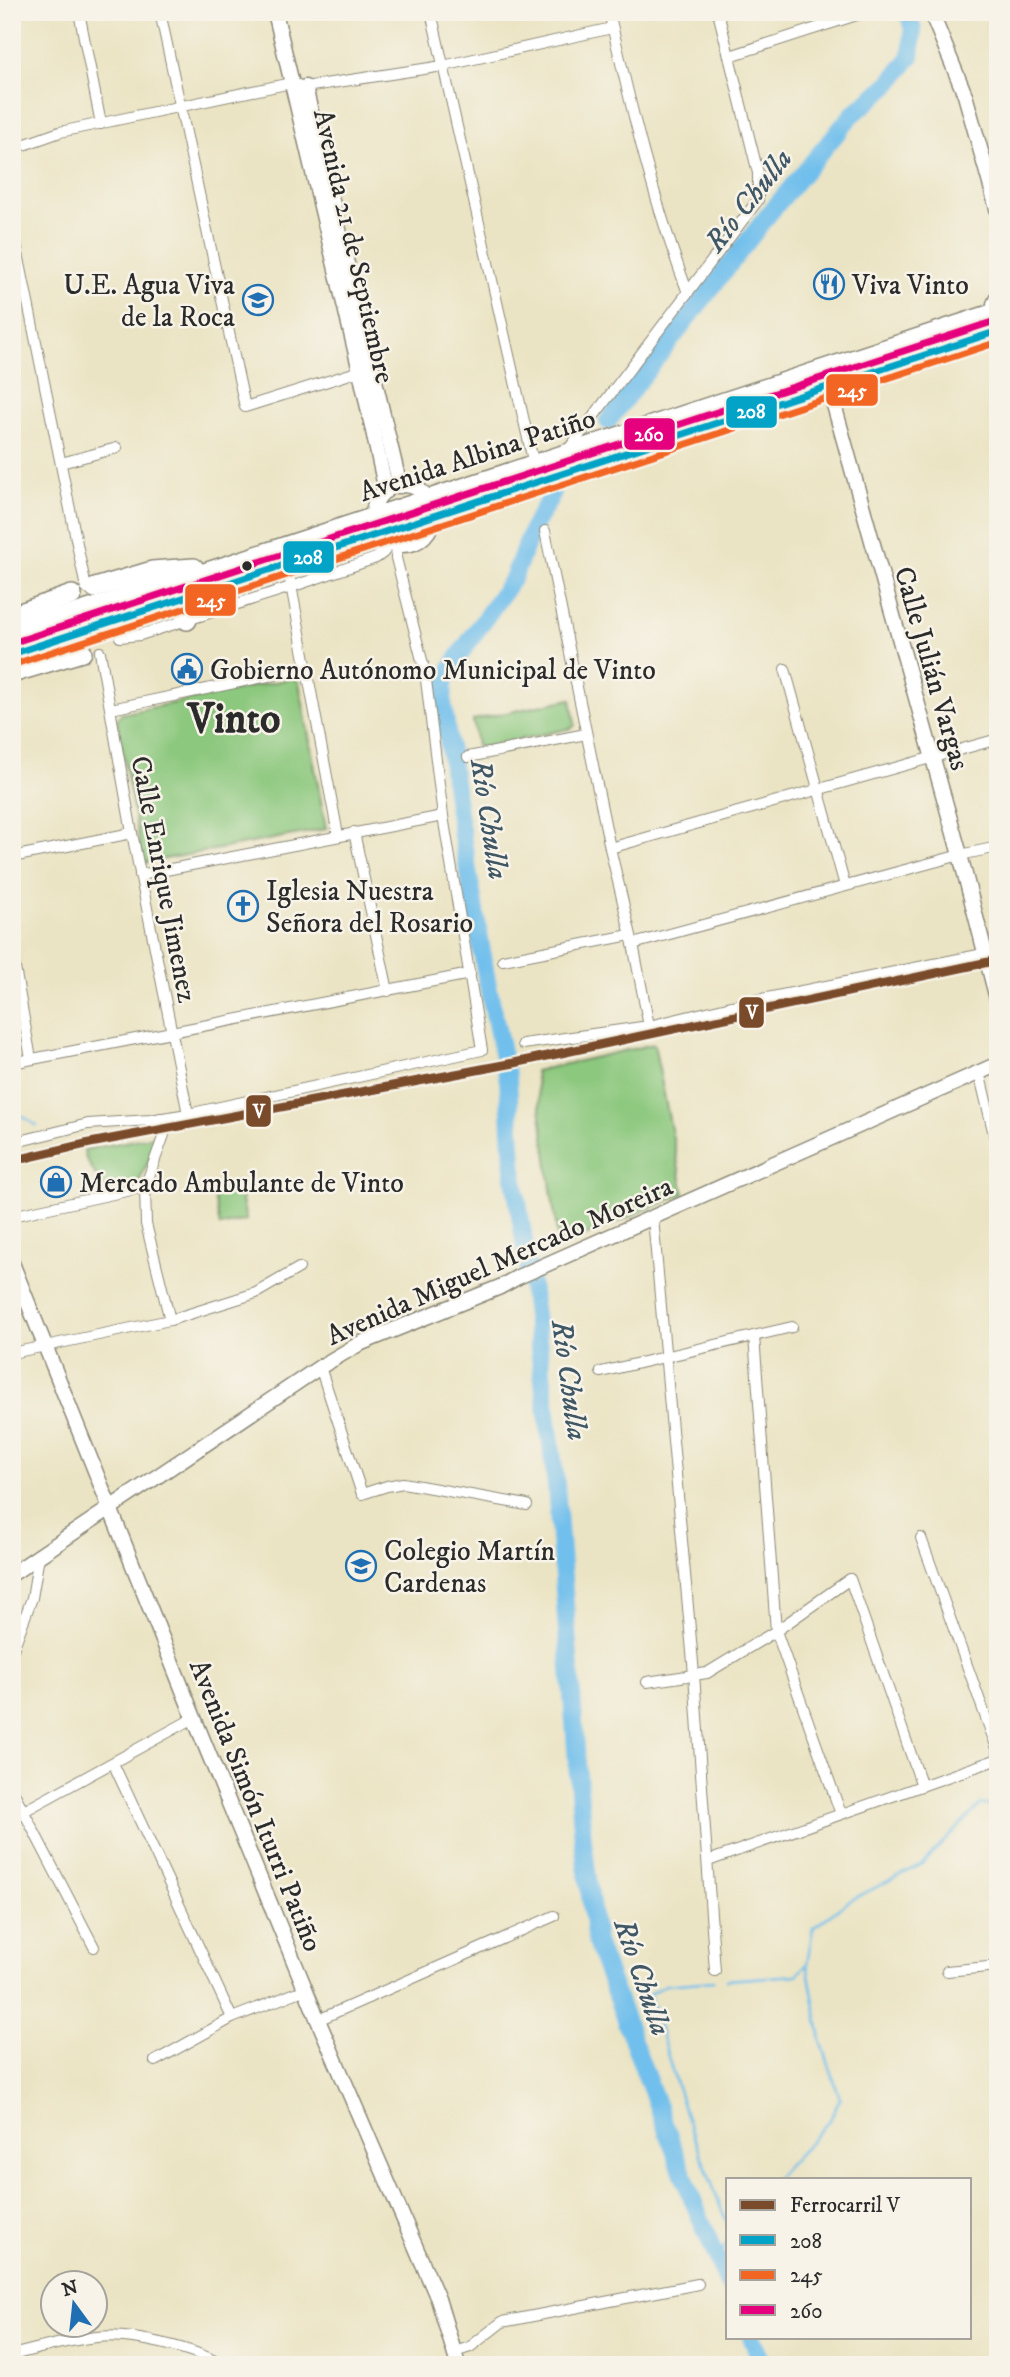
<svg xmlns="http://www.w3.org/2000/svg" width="1010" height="2377" font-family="'IM FELL DW Pica',serif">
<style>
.green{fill:#8cc87e;stroke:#5c7a54;stroke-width:2}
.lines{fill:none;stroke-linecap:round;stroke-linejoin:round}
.stream{stroke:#71bfec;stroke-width:2.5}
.river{stroke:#71bfec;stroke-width:18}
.street-casing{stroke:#8b8878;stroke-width:12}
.secondary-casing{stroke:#8b8878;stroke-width:17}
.highway-casing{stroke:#8b8878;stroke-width:22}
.street{stroke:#fff;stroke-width:10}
.secondary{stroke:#fff;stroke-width:14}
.highway{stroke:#fff;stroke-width:19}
.bus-1-casing{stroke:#f7f3e8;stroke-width:12}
.bus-2-casing{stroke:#f7f3e8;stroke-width:12}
.bus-3-casing{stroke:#f7f3e8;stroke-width:12}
.bus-1{stroke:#02a3c6;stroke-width:7}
.bus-2{stroke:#f26522;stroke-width:7}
.bus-3{stroke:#e5007d;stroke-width:7}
.rail-1-casing{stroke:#f7f3e8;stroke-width:14}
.rail-1{stroke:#7a4b2a;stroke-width:9}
.bus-dot{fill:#2b2b2b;stroke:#f7f3e8;stroke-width:2.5}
.labels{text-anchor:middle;stroke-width:5;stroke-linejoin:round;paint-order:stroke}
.street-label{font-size:28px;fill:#2b2b2b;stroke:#f7f3e8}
.poi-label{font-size:28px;fill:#2b2b2b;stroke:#f7f3e8;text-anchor:start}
.water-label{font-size:30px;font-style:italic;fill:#405765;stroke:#f7f3e8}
.town-label{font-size:42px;font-weight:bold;fill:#2b2b2b;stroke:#f7f3e8}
.line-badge{stroke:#f7f3e8;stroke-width:2.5}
.badge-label{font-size:19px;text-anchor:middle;font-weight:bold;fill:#fff}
</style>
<rect width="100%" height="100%" fill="#f7f3e8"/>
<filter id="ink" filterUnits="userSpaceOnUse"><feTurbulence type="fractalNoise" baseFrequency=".0143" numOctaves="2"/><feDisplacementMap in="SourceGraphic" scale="14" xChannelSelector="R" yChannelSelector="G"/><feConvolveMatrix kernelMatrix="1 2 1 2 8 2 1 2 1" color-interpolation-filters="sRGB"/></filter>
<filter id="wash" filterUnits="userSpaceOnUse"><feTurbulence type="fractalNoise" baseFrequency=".00686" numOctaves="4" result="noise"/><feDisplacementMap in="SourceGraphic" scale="28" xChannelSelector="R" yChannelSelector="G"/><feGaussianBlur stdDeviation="1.57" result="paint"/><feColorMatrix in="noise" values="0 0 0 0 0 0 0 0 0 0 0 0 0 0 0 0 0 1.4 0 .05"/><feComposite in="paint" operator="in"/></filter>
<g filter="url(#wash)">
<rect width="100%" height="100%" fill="#ebe4c4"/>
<!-- green -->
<g class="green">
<path d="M 294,678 L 299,682 L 326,829 L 143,863 L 117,720 L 121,714 Z"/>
<path d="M 571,699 L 575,725 L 572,728 L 481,748 L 477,746 L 473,720 Z"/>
<path d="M 654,1044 L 684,1194 L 559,1247 L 535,1071 Z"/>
<path d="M 160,1135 L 139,1182 L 105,1190 L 86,1159 L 84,1150 Z"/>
<path d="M 238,1182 L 246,1220 L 220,1226 L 212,1188 Z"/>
</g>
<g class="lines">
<!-- stream -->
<g class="stream">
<path d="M 12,1109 L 37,1126"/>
<path d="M 726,1980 L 797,1975 L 807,1964 L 813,1928 L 849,1901 L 922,1864 L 981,1804 L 998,1808"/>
<path d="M 714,1981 L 665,1985 L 649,1994 L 686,2116 L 728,2226"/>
<path d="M 775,2179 L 830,2120 L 840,2099 L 821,2040 L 807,1964"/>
<path d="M 718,2259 L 728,2241"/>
</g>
<!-- river -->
<g class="river">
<path d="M 608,421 L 768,215 L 852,115 L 890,83 L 911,56 L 913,30 L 908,12"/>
<path d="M 552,495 L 535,523 L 513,578 L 455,662 L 444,682 L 443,702 L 458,812 L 487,981 L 508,1080 L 514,1178 L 531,1284 L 556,1485 L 583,1841 L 596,1942 L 694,2203 L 728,2284"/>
<path d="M 751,2337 L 763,2365"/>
</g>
</g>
</g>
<g filter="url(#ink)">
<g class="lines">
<!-- street casing -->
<g class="street-casing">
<g id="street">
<path d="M 79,12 L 101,124"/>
<path d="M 160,12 L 245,407 L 363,370"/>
<path d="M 431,12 L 534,465"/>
<path d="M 609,12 C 631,107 653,201 688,293"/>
<path d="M 730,56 L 866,12"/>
<path d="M 12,149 L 60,132 L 291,83 L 305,87 L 443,66 L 612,28"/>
<path d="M 12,224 L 86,588"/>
<path d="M 568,450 L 758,200 L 758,173 L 718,12"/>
<path d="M 61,463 L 117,448"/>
<path d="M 545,531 L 610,848 L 633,944 L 649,1026"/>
<path d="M 287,564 L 338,835"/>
<path d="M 120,637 L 140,635 L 291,587 L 376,558 L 383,553 L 391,543"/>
<path d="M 100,652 L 132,833 L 188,1114"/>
<path d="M 785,669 L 845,886"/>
<path d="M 111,709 L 307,668"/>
<path d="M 468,757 L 586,734"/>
<path d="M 354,832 L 388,991"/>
<path d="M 610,848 L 998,739"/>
<path d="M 12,857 L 132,833"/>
<path d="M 140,875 L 443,816"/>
<path d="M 633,944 L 960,855 L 998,847"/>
<path d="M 12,951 L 31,1059"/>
<path d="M 503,960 L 630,935"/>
<path d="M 523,1044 L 649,1026 L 752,1001 L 998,951"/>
<path d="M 12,1063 L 470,974"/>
<path d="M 979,1072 L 998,1151"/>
<path d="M 160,1118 L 164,1135 L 145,1187 L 146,1224 L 170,1320"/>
<path d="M 12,1143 L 88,1124 L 150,1120 L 188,1114 L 482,1050 L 443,816 L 425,672 L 396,558 L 397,545"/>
<path d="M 12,1216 L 145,1187"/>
<path d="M 653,1218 L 694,1674 L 715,1971"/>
<path d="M 754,1336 L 776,1631 L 841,1814"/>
<path d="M 12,1353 L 170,1320 L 256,1293 L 299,1268"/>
<path d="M 320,1367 L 362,1494 L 387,1486 L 403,1483 L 527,1505"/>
<path d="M 601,1372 L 792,1327"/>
<path d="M 921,1538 L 998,1751"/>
<path d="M 12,1652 L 32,1598 L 39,1556"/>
<path d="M 647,1682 L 707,1673 L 776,1631 L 850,1579 L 922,1786"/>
<path d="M 113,1763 L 232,2018"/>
<path d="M 12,1789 L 94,1947"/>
<path d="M 24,1811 L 194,1718"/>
<path d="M 708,1861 L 998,1759"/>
<path d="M 947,1971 L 998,1966"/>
<path d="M 318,2020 L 554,1916"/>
<path d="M 155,2061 L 232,2018 L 306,1989"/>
<path d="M 455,2352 L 470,2347 L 502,2322 L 698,2284"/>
<path d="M 12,2355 C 40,2348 68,2340 97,2337 C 130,2333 194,2348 222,2365"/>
</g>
</g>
<!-- secondary casing -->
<g class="secondary-casing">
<g id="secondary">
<path d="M 275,12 L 360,371 L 386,491"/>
<path d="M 931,12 L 965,95 L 998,212"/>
<path d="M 305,87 L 400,486"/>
<path d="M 996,321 L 994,304 L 998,296"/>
<path d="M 829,387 L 960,855 L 998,1003"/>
<circle cx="403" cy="515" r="30"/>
<path d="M 12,1263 L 194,1718 L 318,2020 L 438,2299 L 458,2365"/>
<path d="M 12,1574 L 320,1367 L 359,1344 L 500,1287 L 518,1277 L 998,1064"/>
</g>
</g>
<!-- highway casing -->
<g class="highway-casing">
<g id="highway">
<path d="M 95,588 L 152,571 L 194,568"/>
<path d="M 180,600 L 187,620"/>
<path d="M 12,616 L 72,595"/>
<path d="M 12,634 L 223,567 L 998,312"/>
<path d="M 12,654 L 998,331"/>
<path d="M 12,673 L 82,652"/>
</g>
</g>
<!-- street -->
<use href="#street" class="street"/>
<!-- secondary -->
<use href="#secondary" class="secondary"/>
<!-- highway -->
<use href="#highway" class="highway"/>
<!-- bus-1 casing -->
<g class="bus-1-casing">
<path id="bus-1" d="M 12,654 L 998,331"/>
</g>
<!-- bus-2 casing -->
<g class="bus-2-casing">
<path id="bus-2" d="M 15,664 L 998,342"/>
</g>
<!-- bus-3 casing -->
<g class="bus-3-casing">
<path id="bus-3" d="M 12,643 L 995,321"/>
</g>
<!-- bus-1 -->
<use href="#bus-1" class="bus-1"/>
<!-- bus-2 -->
<use href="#bus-2" class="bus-2"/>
<!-- bus-3 -->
<use href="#bus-3" class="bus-3"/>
<!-- rail-1 casing -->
<g class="rail-1-casing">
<path id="rail-1" d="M 12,1161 L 90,1143 L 514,1063 L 998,960"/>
</g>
<!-- rail-1 -->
<use href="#rail-1" class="rail-1"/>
</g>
</g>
<!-- icons -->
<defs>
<g id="restaurant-ring" transform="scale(1.575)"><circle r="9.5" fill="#f7f3e8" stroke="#1f6fb2" stroke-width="1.5"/><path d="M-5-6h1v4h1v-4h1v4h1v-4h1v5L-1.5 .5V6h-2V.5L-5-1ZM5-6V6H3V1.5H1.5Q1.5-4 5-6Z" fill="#1f6fb2"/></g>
<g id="school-ring" transform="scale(1.575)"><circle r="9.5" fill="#f7f3e8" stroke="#1f6fb2" stroke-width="1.5"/><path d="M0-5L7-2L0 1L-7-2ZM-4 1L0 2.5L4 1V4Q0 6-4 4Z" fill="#1f6fb2"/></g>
<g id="civic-ring" transform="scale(1.575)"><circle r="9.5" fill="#f7f3e8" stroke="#1f6fb2" stroke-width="1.5"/><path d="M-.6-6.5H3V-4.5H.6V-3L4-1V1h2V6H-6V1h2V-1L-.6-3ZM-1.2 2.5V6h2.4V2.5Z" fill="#1f6fb2"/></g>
<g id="church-ring" transform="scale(1.575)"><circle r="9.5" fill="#f7f3e8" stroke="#1f6fb2" stroke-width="1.5"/><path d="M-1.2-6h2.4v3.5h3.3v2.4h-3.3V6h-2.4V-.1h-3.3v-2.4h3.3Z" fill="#1f6fb2"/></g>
<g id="shop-ring" transform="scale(1.575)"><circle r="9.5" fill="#f7f3e8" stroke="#1f6fb2" stroke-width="1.5"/><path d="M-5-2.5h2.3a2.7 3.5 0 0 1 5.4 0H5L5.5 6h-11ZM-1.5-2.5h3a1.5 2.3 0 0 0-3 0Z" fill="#1f6fb2"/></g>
</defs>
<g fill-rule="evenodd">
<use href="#restaurant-ring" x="829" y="284"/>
<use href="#school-ring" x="258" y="300"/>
<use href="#civic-ring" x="187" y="669"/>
<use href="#church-ring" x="243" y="906"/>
<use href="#shop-ring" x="56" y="1182"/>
<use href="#school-ring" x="361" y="1566"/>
</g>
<!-- markers -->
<circle class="bus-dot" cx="247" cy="566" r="6"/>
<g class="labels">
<!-- street labels -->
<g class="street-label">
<text transform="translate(355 246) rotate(77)" y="10">Avenida 21 de Septiembre</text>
<text transform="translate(477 454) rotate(-18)" y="10">Avenida Albina Patiño</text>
<text transform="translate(933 668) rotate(74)" y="10">Calle Julián Vargas</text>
<text transform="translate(165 879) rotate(79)" y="10">Calle Enrique Jimenez</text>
<text transform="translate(499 1260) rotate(-24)" y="10">Avenida Miguel Mercado Moreira</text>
<text transform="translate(257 1805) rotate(68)" y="10">Avenida Simón Iturri Patiño</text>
</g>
<!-- poi labels -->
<g class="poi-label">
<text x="235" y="294" text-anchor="end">U.E. Agua Viva<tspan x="235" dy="32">de la Roca</tspan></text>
<text x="852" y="294">Viva Vinto</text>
<text x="210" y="679">Gobierno Autónomo Municipal de Vinto</text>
<text x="266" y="900">Iglesia Nuestra<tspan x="266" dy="32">Señora del Rosario</tspan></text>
<text x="79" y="1192">Mercado Ambulante de Vinto</text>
<text x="384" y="1560">Colegio Martín<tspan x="384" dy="32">Cardenas</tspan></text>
</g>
<!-- water labels -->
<g class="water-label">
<text transform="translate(748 200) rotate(-52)" y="10">Río Chulla</text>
<text transform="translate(490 819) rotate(81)" y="10">Río Chulla</text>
<text transform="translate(570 1380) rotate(82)" y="10">Río Chulla</text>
<text transform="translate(643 1977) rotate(71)" y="10">Río Chulla</text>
</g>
<!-- town labels -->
<g class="town-label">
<text x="234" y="732">Vinto</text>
</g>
</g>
<g class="line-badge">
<rect x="825" y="373" width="54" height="34" rx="7" fill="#f26522"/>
<rect x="725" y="395" width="53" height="34" rx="7" fill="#02a3c6"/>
<rect x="623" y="417" width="53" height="34" rx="7" fill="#e5007d"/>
<rect x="282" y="540" width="53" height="34" rx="7" fill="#02a3c6"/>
<rect x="184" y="583" width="53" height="34" rx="7" fill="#f26522"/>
<rect x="738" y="996" width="27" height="33" rx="7" fill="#7a4b2a"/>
<rect x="245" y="1094" width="27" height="34" rx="7" fill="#7a4b2a"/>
</g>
<g class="badge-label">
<text x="852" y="397">245</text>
<text x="751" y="418">208</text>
<text x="649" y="441">260</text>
<text x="308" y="564">208</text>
<text x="211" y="607">245</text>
<text x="752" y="1019">V</text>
<text x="259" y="1118">V</text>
</g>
<!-- margin -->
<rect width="1010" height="2377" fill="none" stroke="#f7f3e8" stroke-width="42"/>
<!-- legend -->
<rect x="726" y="2178" width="245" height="161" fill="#f7f3e8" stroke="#a5a39c" stroke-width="2"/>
<rect x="740" y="2200" width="35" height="10" fill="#7a4b2a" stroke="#a5a39c" stroke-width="2"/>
<text x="790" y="2212" font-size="21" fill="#2b2b2b">Ferrocarril V</text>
<rect x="740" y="2235" width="35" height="10" fill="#02a3c6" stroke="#a5a39c" stroke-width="2"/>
<text x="790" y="2248" font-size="21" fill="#2b2b2b">208</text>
<rect x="740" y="2270" width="35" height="10" fill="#f26522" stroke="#a5a39c" stroke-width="2"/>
<text x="790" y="2282" font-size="21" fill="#2b2b2b">245</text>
<rect x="740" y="2305" width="35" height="10" fill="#e5007d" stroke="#a5a39c" stroke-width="2"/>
<text x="790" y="2318" font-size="21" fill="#2b2b2b">260</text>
<!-- north arrow -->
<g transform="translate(74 2304) rotate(345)"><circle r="33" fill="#f7f3e8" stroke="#a5a39c" stroke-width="2"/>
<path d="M0-5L12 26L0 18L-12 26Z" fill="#1f6fb2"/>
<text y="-10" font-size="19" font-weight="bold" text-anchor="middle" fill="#2b2b2b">N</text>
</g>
</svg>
